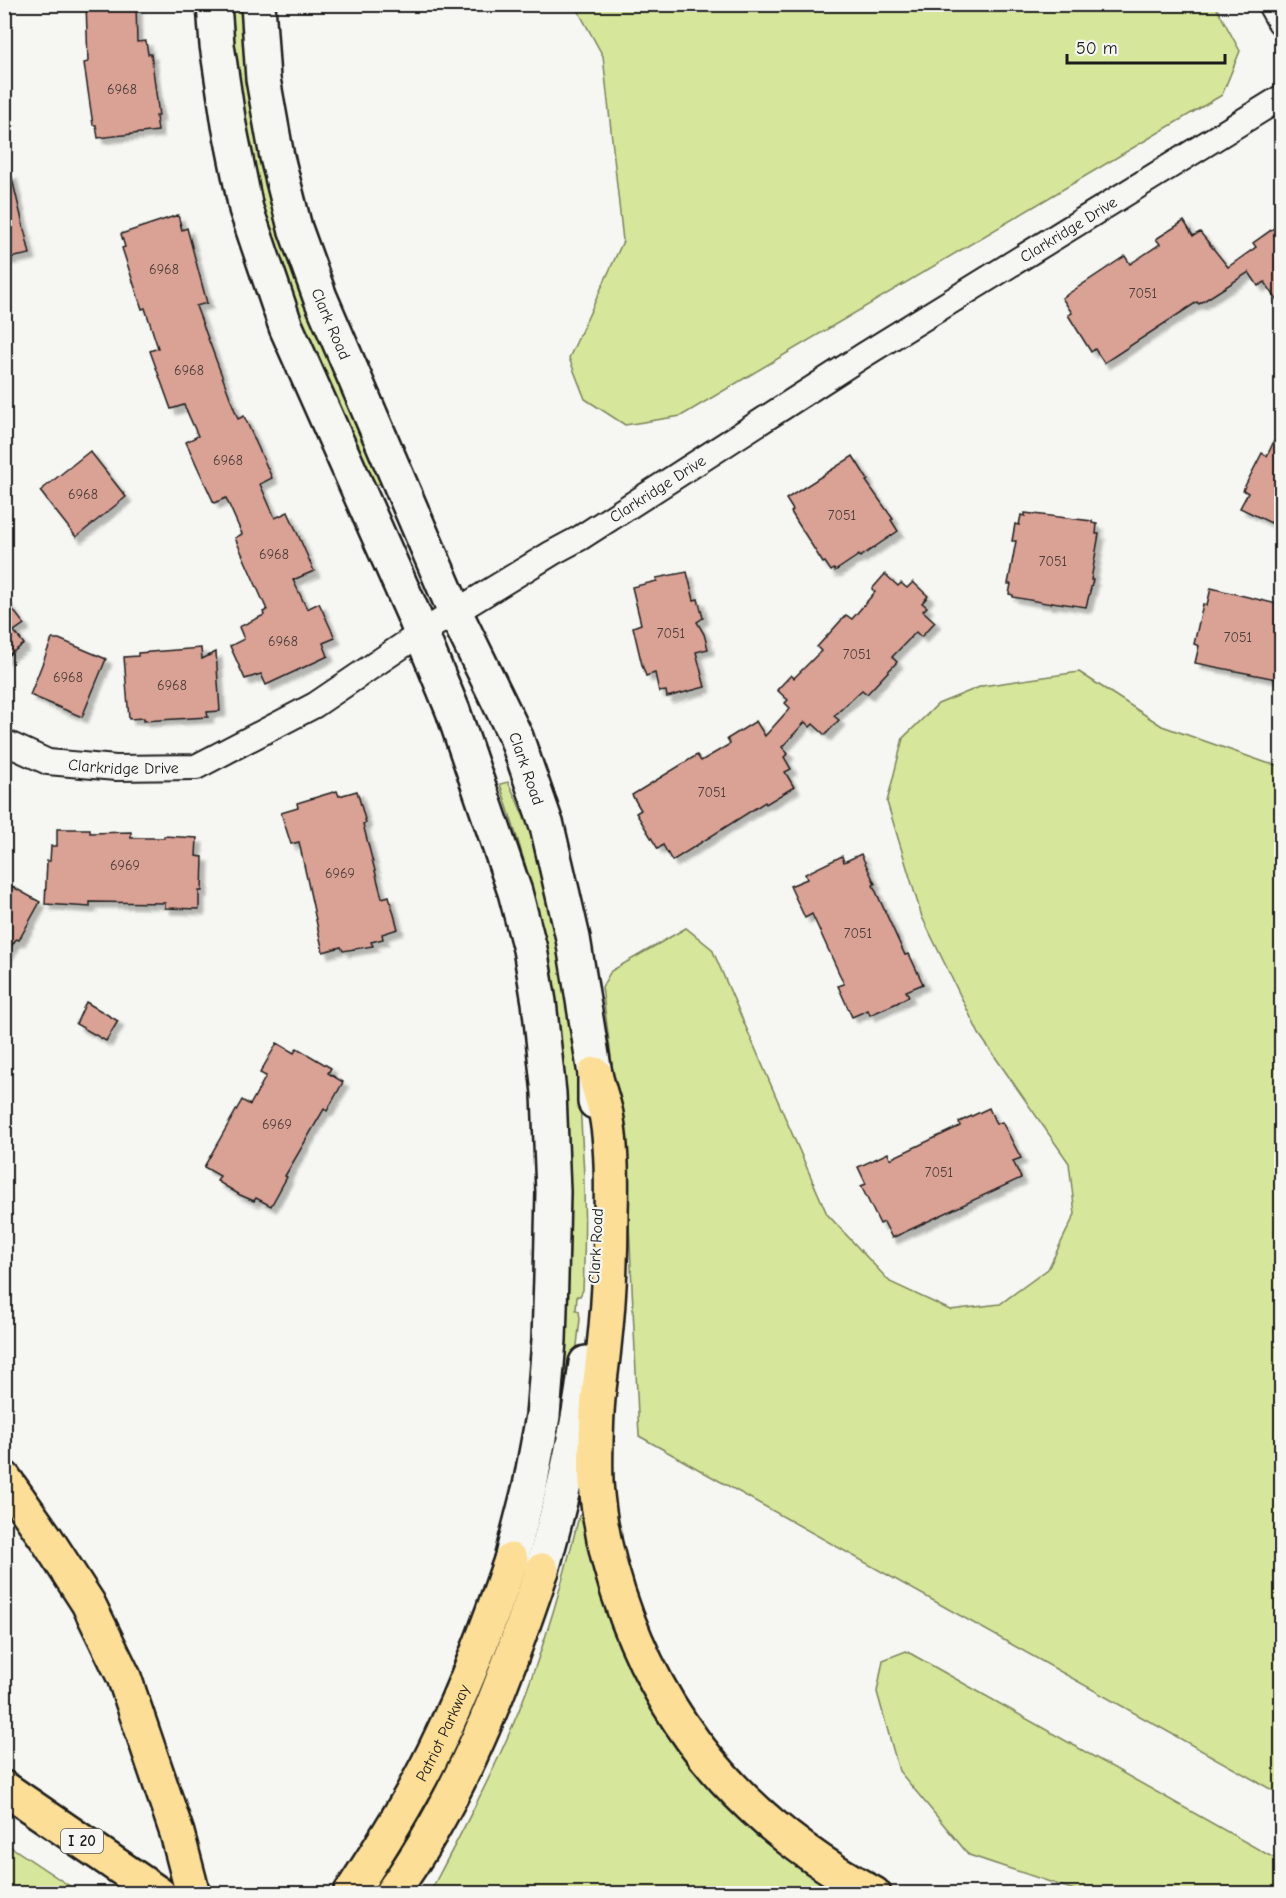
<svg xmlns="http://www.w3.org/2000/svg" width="1286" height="1898" font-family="'Comic Neue',sans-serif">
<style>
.green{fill:#d6e69a;stroke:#79815b;stroke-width:1.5}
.building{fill:#daa195;stroke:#1c1c1c;stroke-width:1.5;filter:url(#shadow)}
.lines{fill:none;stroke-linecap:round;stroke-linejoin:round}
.minor-casing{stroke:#1c1c1c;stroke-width:28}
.tertiary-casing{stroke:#1c1c1c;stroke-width:34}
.secondary-casing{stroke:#1c1c1c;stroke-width:38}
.motorway-casing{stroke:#1c1c1c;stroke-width:38}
.minor{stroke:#f6f6f2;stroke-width:24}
.tertiary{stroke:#f6f6f2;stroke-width:30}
.secondary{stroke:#f6f6f2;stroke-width:33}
.motorway{stroke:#fcde96;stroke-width:33}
.labels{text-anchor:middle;stroke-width:4.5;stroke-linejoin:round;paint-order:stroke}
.number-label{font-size:14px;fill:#4c3d3a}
.shield{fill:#f6f6f2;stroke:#5d5d5c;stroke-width:1.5}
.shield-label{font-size:15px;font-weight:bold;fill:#1c1c1c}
.street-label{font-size:16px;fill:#1c1c1c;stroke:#f6f6f2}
</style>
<defs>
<filter id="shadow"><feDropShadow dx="5.5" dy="5.5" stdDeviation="1.5" flood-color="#0004"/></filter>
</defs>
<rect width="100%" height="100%" fill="#f6f6f2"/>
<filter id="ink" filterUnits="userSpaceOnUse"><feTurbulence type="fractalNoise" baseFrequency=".0167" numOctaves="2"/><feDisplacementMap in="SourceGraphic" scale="12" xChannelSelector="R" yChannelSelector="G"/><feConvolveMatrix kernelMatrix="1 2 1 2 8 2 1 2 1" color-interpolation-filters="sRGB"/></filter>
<g filter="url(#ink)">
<!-- green -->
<g class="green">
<path d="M 228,5 L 241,5 L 248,79 L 298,282 L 314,327 L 383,482 L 377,485 L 356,453 L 278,268 L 248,155 Z"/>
<path d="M 575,5 L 1215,5 L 1240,51 L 1222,95 L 681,416 L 625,425 L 585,399 L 569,358 L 623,241 L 603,56 Z"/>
<path d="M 1079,672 L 1162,726 L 1267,763 L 1281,766 L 1281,1795 L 639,1436 L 627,1181 L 602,987 L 611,971 L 686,928 L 712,949 L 827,1214 L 890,1282 L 950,1310 L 1000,1304 L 1048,1269 L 1075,1214 L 1069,1163 L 979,1034 L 922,917 L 887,802 L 903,738 L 938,704 L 982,686 Z"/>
<path d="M 508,782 C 540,845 553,913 565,982 C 582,1086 588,1184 583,1290 L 580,1296 L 577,1296 L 576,1310 L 579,1311 L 580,1319 L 572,1389 L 558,1387 C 580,1231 572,1074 539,920 C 530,874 514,829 500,784 Z"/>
<path d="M 584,1512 L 624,1646 L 849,1894 L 429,1894 C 457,1841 485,1789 509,1734 C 540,1664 561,1590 579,1516 Z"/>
<path d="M 906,1651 L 1281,1862 L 1281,1893 L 1083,1893 L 969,1855 L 899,1771 L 877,1692 L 883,1660 Z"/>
<path d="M 4,1843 L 5,1843 L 80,1893 L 5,1893 Z"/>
</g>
<!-- building -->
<g class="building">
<path d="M 86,4 L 136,4 L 137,42 L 146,41 L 148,54 L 151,54 L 159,116 L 156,116 L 158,131 L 98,138 L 96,125 L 93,125 L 84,63 L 88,62 Z"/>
<path d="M 11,174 L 30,254 L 4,259 L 4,175 Z"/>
<path d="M 178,215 L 182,230 L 187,228 L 207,303 L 196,306 L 238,419 L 244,416 L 272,478 L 260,484 L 275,518 L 288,512 L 314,571 L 293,580 L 307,609 L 319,603 L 335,638 L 323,643 L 328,656 L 266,685 L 261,674 L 245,679 L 230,646 L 244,639 L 239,627 L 264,615 L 263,612 L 267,610 L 235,538 L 242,534 L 226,498 L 214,503 L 186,442 L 198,436 L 184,405 L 171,409 L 150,351 L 158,348 L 145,308 L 142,309 L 122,248 L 125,247 L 121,234 Z"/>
<path d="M 1184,221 L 1193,236 L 1200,232 L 1228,267 L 1256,247 L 1253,243 L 1281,223 L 1281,306 L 1265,282 L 1258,286 L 1249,272 L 1199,304 L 1197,302 L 1104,363 L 1095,349 L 1091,352 L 1068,315 L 1072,313 L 1062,298 L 1125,256 L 1130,264 L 1160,244 L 1156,239 Z"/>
<path d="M 1281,426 L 1281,514 L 1276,512 L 1271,523 L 1240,508 L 1248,493 L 1243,490 L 1262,453 L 1267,456 Z"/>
<path d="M 90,451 L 126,497 L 76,537 L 40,491 Z"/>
<path d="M 853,456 L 868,480 L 866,481 L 893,519 L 891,520 L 898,531 L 860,557 L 859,555 L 835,571 L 834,569 L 831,571 L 825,562 L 823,563 L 791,512 L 793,510 L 786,499 Z"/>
<path d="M 1025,513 L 1092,521 L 1092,523 L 1097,524 L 1096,534 L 1099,534 L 1091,580 L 1093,580 L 1086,607 L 1052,602 L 1051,604 L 1013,597 L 1013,595 L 1009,594 L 1011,584 L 1008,584 L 1016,541 L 1012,541 L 1015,524 L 1019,525 L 1021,515 L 1025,516 Z"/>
<path d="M 687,572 L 694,600 L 698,599 L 703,618 L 697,622 L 704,634 L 708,649 L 696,652 L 705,687 L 667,697 L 666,691 L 659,692 L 655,673 L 646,676 L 642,665 L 633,627 L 641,624 L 632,587 L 657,581 L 656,578 Z"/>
<path d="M 885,574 L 898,586 L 901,583 L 907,588 L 913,582 L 928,596 L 922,603 L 927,607 L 923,611 L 935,622 L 921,637 L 916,632 L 892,657 L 897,662 L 867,694 L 862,690 L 834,716 L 839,720 L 825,735 L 813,724 L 810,727 L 805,722 L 782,747 L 788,754 L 784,757 L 791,769 L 785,772 L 794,787 L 766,804 L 765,802 L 672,861 L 663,845 L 658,849 L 636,813 L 641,810 L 632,795 L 697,755 L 701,761 L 730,744 L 727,739 L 756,721 L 765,736 L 790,708 L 785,703 L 788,700 L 777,690 L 791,675 L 794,678 L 821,651 L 817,647 L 846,615 L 852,619 L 875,592 L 872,589 Z"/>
<path d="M 1211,588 L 1281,605 L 1281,680 L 1195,663 L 1199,646 L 1194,644 L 1203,604 L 1207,605 Z"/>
<path d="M 4,598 L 24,624 L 14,631 L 24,644 L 4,658 Z"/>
<path d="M 52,639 L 59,639 L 106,659 L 82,717 L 30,695 Z"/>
<path d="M 201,648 L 202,659 L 216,652 L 220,711 L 207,712 L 208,717 L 144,721 L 144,718 L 129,719 L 124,657 L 138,656 L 138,653 Z"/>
<path d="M 337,791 L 339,796 L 357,791 L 366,823 L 363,824 L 382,898 L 389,896 L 398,929 L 382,934 L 383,939 L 371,942 L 373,946 L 343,951 L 341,947 L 323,952 L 299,842 L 291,844 L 281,813 L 298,808 L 297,803 Z"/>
<path d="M 57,829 L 90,829 L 90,833 L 131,832 L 131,838 L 164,838 L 164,836 L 197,838 L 196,856 L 203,857 L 202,891 L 199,891 L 199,909 L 165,908 L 165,903 L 90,902 L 90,907 L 45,904 L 47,861 L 50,861 L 51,846 L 57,846 Z"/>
<path d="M 861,854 L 875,884 L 873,885 L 905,955 L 909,954 L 923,984 L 906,991 L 909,996 L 897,1003 L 870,1015 L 868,1010 L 852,1017 L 838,986 L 844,984 L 812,914 L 805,918 L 790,886 L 807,879 L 805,874 L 842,856 L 844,862 Z"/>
<path d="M 4,882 L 40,902 L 19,940 L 16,939 L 4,958 Z"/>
<path d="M 86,1002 L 118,1021 L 106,1041 L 76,1024 Z"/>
<path d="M 277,1043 L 294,1053 L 297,1048 L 331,1068 L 328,1073 L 343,1082 L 327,1111 L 324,1109 L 285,1176 L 287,1177 L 271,1206 L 256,1198 L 254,1201 L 240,1195 L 217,1181 L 220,1176 L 204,1167 L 242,1100 L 250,1105 L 266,1076 L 260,1073 Z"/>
<path d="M 989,1108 L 996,1124 L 1002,1122 L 1021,1158 L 1013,1161 L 1021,1178 L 892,1238 L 884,1222 L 880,1224 L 861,1186 L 866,1184 L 858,1167 L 888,1153 L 890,1159 L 960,1126 L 959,1122 Z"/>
</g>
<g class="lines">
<!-- minor casing -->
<g class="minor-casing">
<g id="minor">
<path id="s1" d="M 4,742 L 48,762 L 116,768 L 196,767 L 315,705 L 421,633 L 552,553 L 580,538 L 864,355 L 1282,97"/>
</g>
</g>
<!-- tertiary casing -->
<g class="tertiary-casing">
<path id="tertiary" d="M 1273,4 L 1282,20"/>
</g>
<!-- secondary casing -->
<g class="secondary-casing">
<g id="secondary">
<path d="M 214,4 L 217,45 L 229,125 L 246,209 L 286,327 L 412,611 L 453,711 L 515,892 L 530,949 L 539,1002 L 549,1093 L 553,1192 L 551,1277 L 549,1340 L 543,1416 L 530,1486 L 511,1560"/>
<path id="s2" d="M 258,4 L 263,79 L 277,157 L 295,228 L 320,297 L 455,612 L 516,737 L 547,826 L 573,938 L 595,1074 L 595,1102"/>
<path d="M 542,1570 C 561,1501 578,1434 586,1363"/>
</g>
</g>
<!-- motorway casing -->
<g class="motorway-casing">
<g id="motorway">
<path d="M 595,1074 C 598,1087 603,1101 606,1114 C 612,1146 612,1180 611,1212 C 611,1257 609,1302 604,1347 C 602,1369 598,1391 597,1412 C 596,1435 595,1459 596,1482 C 599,1529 611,1575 627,1618 C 674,1743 757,1830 874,1894"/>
<path d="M 4,1478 L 46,1538 L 88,1603 L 124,1677 L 177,1833 L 193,1894"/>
<path d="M 4,1788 L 159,1894"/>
<path id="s3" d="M 350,1894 C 383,1844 415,1793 440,1739 C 468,1681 490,1621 511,1560"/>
<path d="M 391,1894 C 462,1796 504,1683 542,1570"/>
</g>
</g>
<!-- minor -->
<use href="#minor" class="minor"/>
<!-- tertiary -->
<use href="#tertiary" class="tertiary"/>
<!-- secondary -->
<use href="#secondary" class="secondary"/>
<!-- motorway -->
<use href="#motorway" class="motorway"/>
</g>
</g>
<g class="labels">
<!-- number labels -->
<g class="number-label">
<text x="122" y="94">6968</text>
<text x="164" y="274">6968</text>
<text x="1143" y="298">7051</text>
<text x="189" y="375">6968</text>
<text x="228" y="465">6968</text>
<text x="83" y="499">6968</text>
<text x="842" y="520">7051</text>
<text x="274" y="559">6968</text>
<text x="1053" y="566">7051</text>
<text x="671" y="638">7051</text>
<text x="1238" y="642">7051</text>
<text x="283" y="646">6968</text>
<text x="857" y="659">7051</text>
<text x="68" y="682">6968</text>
<text x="172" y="690">6968</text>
<text x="712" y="797">7051</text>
<text x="125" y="870">6969</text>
<text x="340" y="878">6969</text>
<text x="858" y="938">7051</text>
<text x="277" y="1129">6969</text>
<text x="939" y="1177">7051</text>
</g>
<!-- shield labels -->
<rect class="shield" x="61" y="1829" width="42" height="24" rx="4.5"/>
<g class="shield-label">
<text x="82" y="1846">I 20</text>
</g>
<!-- street labels -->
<g class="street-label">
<text dy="6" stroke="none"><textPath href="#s1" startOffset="1222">Clarkridge Drive</textPath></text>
<text dy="6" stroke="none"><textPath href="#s2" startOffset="330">Clark Road</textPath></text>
<text dy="6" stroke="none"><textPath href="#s1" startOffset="736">Clarkridge Drive</textPath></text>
<text dy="6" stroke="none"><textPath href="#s1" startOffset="124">Clarkridge Drive</textPath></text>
<text dy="6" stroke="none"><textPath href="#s2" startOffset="816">Clark Road</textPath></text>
<text transform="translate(595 1246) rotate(-87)" y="6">Clark Road</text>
<text dy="6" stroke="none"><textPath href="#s3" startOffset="186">Patriot Parkway</textPath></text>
</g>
</g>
<!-- margin -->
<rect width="1286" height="1898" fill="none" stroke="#f6f6f2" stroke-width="24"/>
<rect x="12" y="12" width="1262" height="1874" fill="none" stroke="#1c1c1c" stroke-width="2" filter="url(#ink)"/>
<!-- scale -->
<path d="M1067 54v9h158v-9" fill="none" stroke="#1c1c1c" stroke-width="3"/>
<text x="1076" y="54" font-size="18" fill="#1c1c1c" stroke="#f6f6f2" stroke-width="4.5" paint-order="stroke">50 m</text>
</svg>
